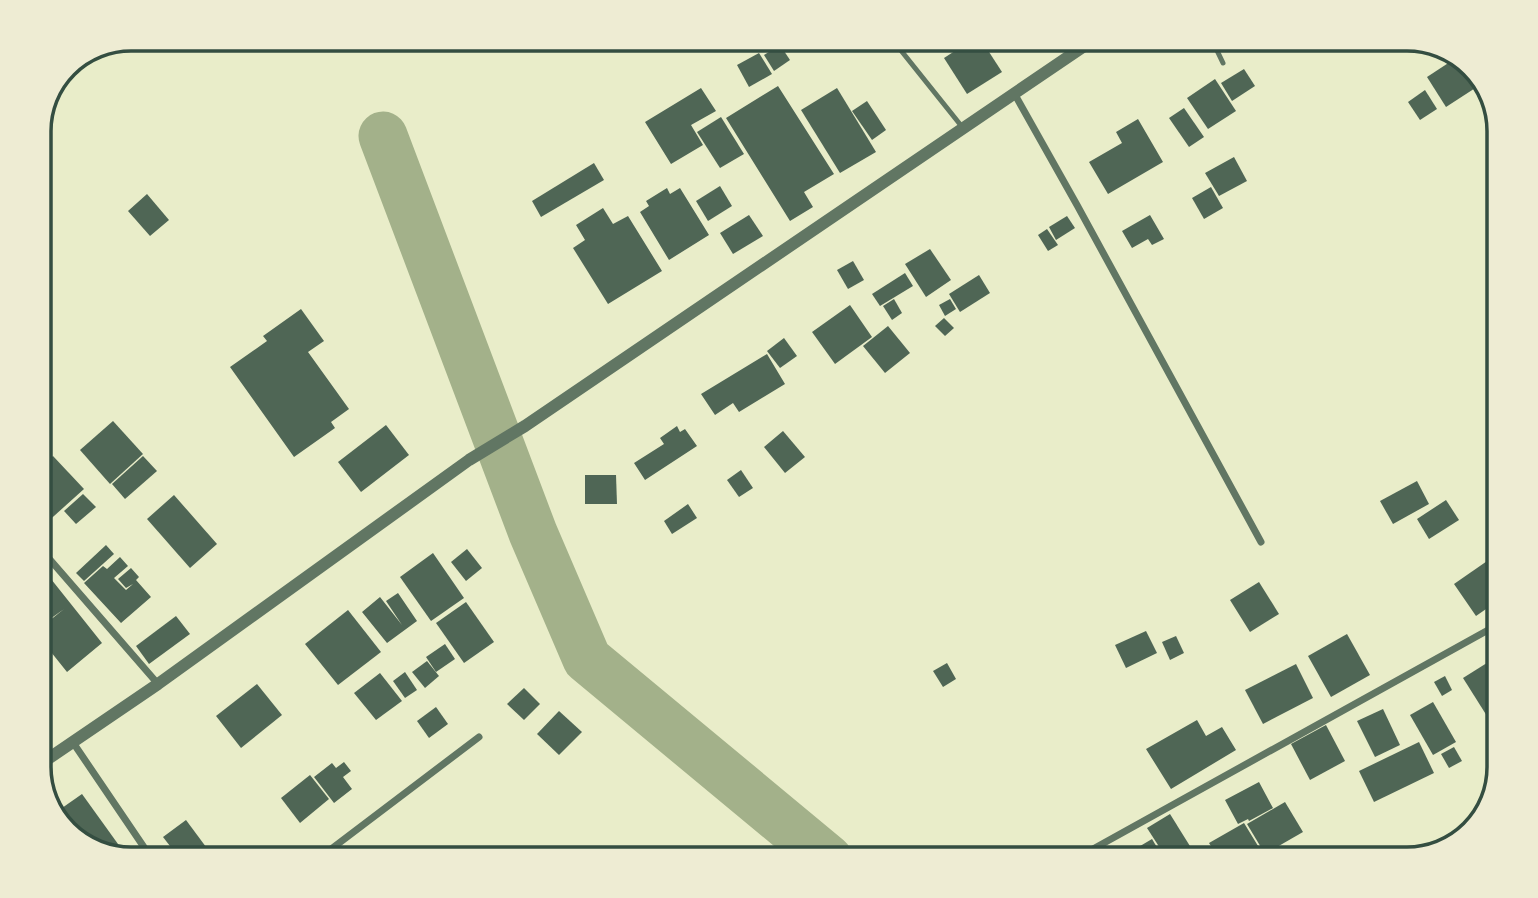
<svg xmlns="http://www.w3.org/2000/svg" width="1538" height="898" font-family="'Roboto Condensed',sans-serif">
<style>
.lines{fill:none;stroke-linecap:round;stroke-linejoin:round}
.river{stroke:#a3b18a;stroke-width:49}
.building{fill:#4f6655}
.service{stroke:#617663;stroke-width:5}
.minor{stroke:#617663;stroke-width:7}
.tertiary{stroke:#617663;stroke-width:12}
.rim{fill:none;stroke:#344e41;stroke-width:3.5}
</style>
<rect width="100%" height="100%" fill="#e9edc9"/>
<g class="lines">
<!-- river -->
<path class="river" d="M 383,136 L 533,533 L 587,659 L 828,859"/>
</g>
<!-- building -->
<g class="building">
<path d="M 923,38 L 951,38 L 930,51 Z"/>
<path d="M 975,38 L 980,38 L 1002,72 L 967,94 L 944,58 Z"/>
<path d="M 780,45 L 790,60 L 774,71 L 764,55 Z"/>
<path d="M 759,53 L 772,74 L 749,87 L 737,65 Z"/>
<path d="M 1459,56 L 1475,71 L 1483,83 L 1446,107 L 1427,77 Z"/>
<path d="M 1244,69 L 1255,86 L 1232,101 L 1221,83 Z"/>
<path d="M 1215,79 L 1236,111 L 1208,129 L 1187,98 Z"/>
<path d="M 778,86 L 834,174 L 804,192 L 813,207 L 790,221 L 726,118 Z"/>
<path d="M 701,88 L 716,111 L 691,125 L 703,145 L 671,164 L 645,122 Z"/>
<path d="M 837,88 L 876,152 L 840,173 L 801,110 Z"/>
<path d="M 1425,90 L 1437,109 L 1420,120 L 1408,102 Z"/>
<path d="M 867,101 L 886,130 L 872,140 L 852,111 Z"/>
<path d="M 1184,108 L 1204,137 L 1189,147 L 1169,118 Z"/>
<path d="M 721,117 L 744,154 L 720,168 L 697,132 Z"/>
<path d="M 1138,119 L 1163,162 L 1108,194 L 1089,162 L 1122,143 L 1116,132 Z"/>
<path d="M 1234,157 L 1247,181 L 1219,196 L 1205,173 Z"/>
<path d="M 594,163 L 604,180 L 541,217 L 532,201 Z"/>
<path d="M 720,186 L 732,206 L 708,221 L 696,201 Z"/>
<path d="M 1211,187 L 1223,208 L 1204,219 L 1192,198 Z"/>
<path d="M 667,188 L 670,194 L 680,188 L 709,235 L 669,260 L 640,212 L 649,206 L 646,201 Z"/>
<path d="M 147,194 L 169,220 L 150,236 L 128,211 Z"/>
<path d="M 603,208 L 613,224 L 628,216 L 662,271 L 608,304 L 573,248 L 585,240 L 576,225 Z"/>
<path d="M 749,215 L 763,236 L 733,254 L 720,233 Z"/>
<path d="M 1150,215 L 1164,239 L 1152,245 L 1148,239 L 1132,248 L 1122,231 Z"/>
<path d="M 1067,216 L 1075,228 L 1056,240 L 1049,227 Z"/>
<path d="M 1047,229 L 1058,245 L 1048,251 L 1038,235 Z"/>
<path d="M 930,249 L 951,280 L 926,297 L 905,264 Z"/>
<path d="M 853,261 L 864,280 L 848,289 L 837,270 Z"/>
<path d="M 905,273 L 913,286 L 880,306 L 872,294 Z"/>
<path d="M 979,275 L 990,293 L 960,312 L 949,294 Z"/>
<path d="M 894,299 L 902,313 L 892,320 L 883,306 Z"/>
<path d="M 950,299 L 956,309 L 945,316 L 939,305 Z"/>
<path d="M 850,305 L 872,337 L 835,364 L 812,332 Z"/>
<path d="M 301,309 L 324,341 L 308,352 L 349,409 L 331,422 L 335,428 L 294,457 L 230,367 L 267,341 L 263,336 Z"/>
<path d="M 944,318 L 954,328 L 945,336 L 935,326 Z"/>
<path d="M 888,326 L 910,353 L 885,373 L 863,346 Z"/>
<path d="M 784,338 L 797,356 L 780,368 L 767,351 Z"/>
<path d="M 767,354 L 785,384 L 739,412 L 733,403 L 715,415 L 701,394 Z"/>
<path d="M 113,421 L 143,454 L 110,484 L 80,450 Z"/>
<path d="M 386,425 L 409,455 L 361,492 L 338,462 Z"/>
<path d="M 677,426 L 680,432 L 685,429 L 697,446 L 645,480 L 634,463 L 664,444 L 660,438 Z"/>
<path d="M 783,431 L 805,457 L 785,473 L 764,447 Z"/>
<path d="M 53,456 L 84,489 L 44,525 L 39,519 L 39,469 Z"/>
<path d="M 143,456 L 157,471 L 125,499 L 112,484 Z"/>
<path d="M 741,470 L 753,488 L 739,497 L 727,480 Z"/>
<path d="M 585,475 L 616,475 L 617,504 L 585,504 Z"/>
<path d="M 1417,481 L 1429,504 L 1393,524 L 1380,501 Z"/>
<path d="M 83,494 L 96,507 L 76,524 L 64,511 Z"/>
<path d="M 174,495 L 217,544 L 190,568 L 147,519 Z"/>
<path d="M 1446,500 L 1459,520 L 1429,539 L 1417,519 Z"/>
<path d="M 688,504 L 697,518 L 672,534 L 664,521 Z"/>
<path d="M 106,545 L 114,554 L 84,581 L 76,573 Z"/>
<path d="M 467,549 L 482,568 L 466,581 L 451,562 Z"/>
<path d="M 433,553 L 464,598 L 431,621 L 400,577 Z"/>
<path d="M 120,557 L 128,566 L 114,578 L 126,590 L 133,584 L 126,588 L 118,579 L 131,568 L 139,577 L 136,580 L 151,597 L 121,623 L 84,583 L 103,566 L 107,569 Z"/>
<path d="M 1490,559 L 1499,574 L 1499,600 L 1476,616 L 1454,584 Z"/>
<path d="M 51,579 L 102,643 L 67,672 L 39,637 L 39,629 L 64,609 L 39,627 L 39,588 Z"/>
<path d="M 1259,582 L 1279,614 L 1250,632 L 1230,600 Z"/>
<path d="M 398,593 L 417,621 L 387,643 L 362,612 L 380,597 L 402,625 L 386,601 Z"/>
<path d="M 466,602 L 494,642 L 464,663 L 436,623 Z"/>
<path d="M 348,610 L 381,652 L 338,685 L 305,644 Z"/>
<path d="M 176,616 L 190,634 L 149,664 L 136,646 Z"/>
<path d="M 1146,631 L 1157,653 L 1126,668 L 1115,645 Z"/>
<path d="M 1347,634 L 1370,675 L 1331,697 L 1308,656 Z"/>
<path d="M 1176,636 L 1184,653 L 1170,660 L 1162,642 Z"/>
<path d="M 445,644 L 455,659 L 436,672 L 426,657 Z"/>
<path d="M 1498,656 L 1499,659 L 1499,719 L 1492,724 L 1463,678 Z"/>
<path d="M 427,661 L 439,676 L 425,688 L 412,672 Z"/>
<path d="M 947,663 L 956,679 L 943,687 L 933,671 Z"/>
<path d="M 1296,664 L 1313,698 L 1263,724 L 1245,690 Z"/>
<path d="M 405,672 L 417,690 L 405,698 L 393,681 Z"/>
<path d="M 380,673 L 402,701 L 376,720 L 354,693 Z"/>
<path d="M 1445,676 L 1452,690 L 1442,696 L 1434,682 Z"/>
<path d="M 257,684 L 282,715 L 241,748 L 216,716 Z"/>
<path d="M 524,688 L 540,704 L 524,720 L 507,704 Z"/>
<path d="M 1433,702 L 1456,742 L 1433,755 L 1410,715 Z"/>
<path d="M 436,707 L 448,724 L 429,738 L 417,721 Z"/>
<path d="M 1383,709 L 1400,745 L 1375,757 L 1357,721 Z"/>
<path d="M 559,711 L 582,732 L 559,755 L 537,734 Z"/>
<path d="M 1197,720 L 1206,736 L 1222,727 L 1236,750 L 1171,789 L 1146,749 Z"/>
<path d="M 1326,725 L 1345,761 L 1310,780 L 1291,744 Z"/>
<path d="M 1419,742 L 1434,773 L 1374,802 L 1359,771 Z"/>
<path d="M 1454,747 L 1462,761 L 1449,768 L 1441,754 Z"/>
<path d="M 344,762 L 351,771 L 343,777 L 352,789 L 334,803 L 314,777 L 332,763 L 336,768 Z"/>
<path d="M 310,775 L 329,799 L 300,823 L 281,798 Z"/>
<path d="M 1259,782 L 1273,808 L 1249,821 L 1248,819 L 1238,824 L 1225,800 Z"/>
<path d="M 82,794 L 118,844 L 105,853 L 85,847 L 52,815 Z"/>
<path d="M 1285,802 L 1303,832 L 1265,854 L 1247,824 Z"/>
<path d="M 1170,814 L 1198,859 L 1167,859 L 1147,828 Z"/>
<path d="M 186,820 L 209,851 L 197,859 L 180,859 L 163,837 Z"/>
<path d="M 1244,823 L 1266,859 L 1249,859 L 1248,857 L 1245,859 L 1219,859 L 1209,843 Z"/>
<path d="M 1152,839 L 1164,859 L 1134,859 L 1130,852 Z"/>
<path d="M 117,846 L 127,858 L 107,853 Z"/>
</g>
<g class="lines">
<!-- service -->
<g class="service">
<path d="M 891,38 L 963,128"/>
<path d="M 1211,38 L 1223,63"/>
</g>
<!-- minor -->
<g class="minor">
<path d="M 1014,93 L 1077,205 L 1261,542"/>
<path d="M 39,547 L 158,684"/>
<path d="M 72,741 L 152,859"/>
<path d="M 318,859 L 479,737"/>
<path d="M 1075,859 L 1499,624"/>
</g>
<!-- tertiary -->
<path class="tertiary" d="M 39,765 L 158,684 L 469,460 L 525,426 L 1096,38"/>
</g>
<!-- crop -->
<path d="M0 0H1538V898H0ZM131 51H1407A80 80 0 0 1 1487 131V767A80 80 0 0 1 1407 847H131A80 80 0 0 1 51 767V131A80 80 0 0 1 131 51Z" fill="#eeecd3" fill-rule="evenodd"/>
<path class="rim" d="M131 51H1407A80 80 0 0 1 1487 131V767A80 80 0 0 1 1407 847H131A80 80 0 0 1 51 767V131A80 80 0 0 1 131 51Z"/>
</svg>
